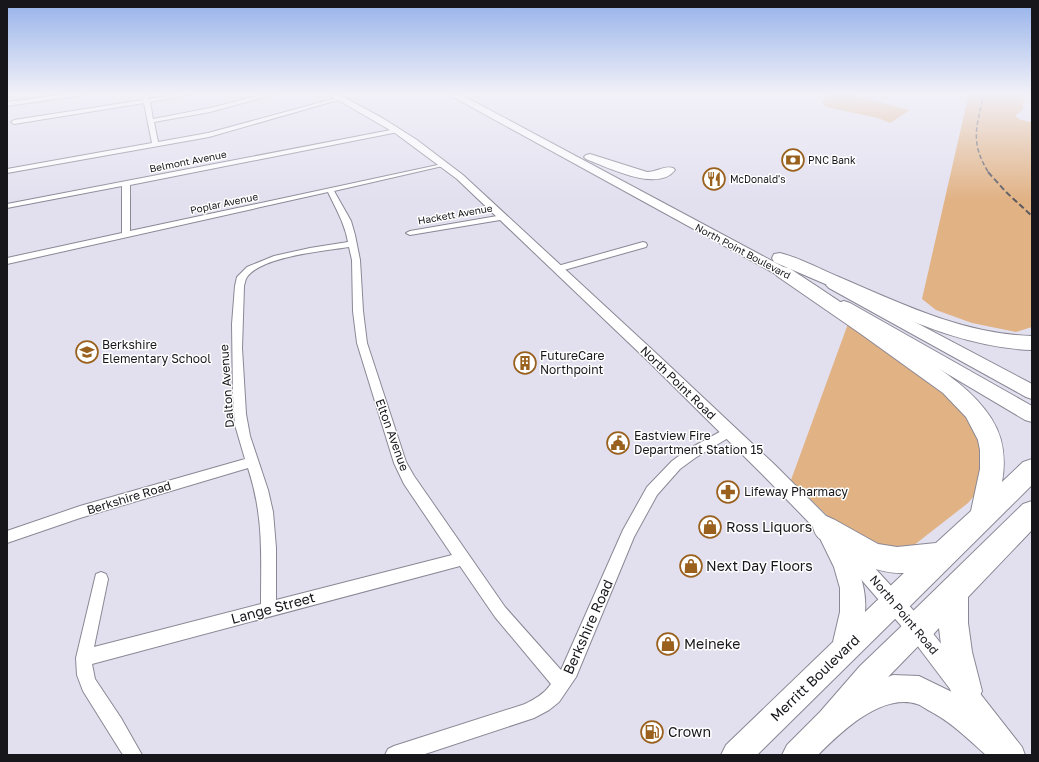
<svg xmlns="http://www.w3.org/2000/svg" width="1039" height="762" font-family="'Golos Text',sans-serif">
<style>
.green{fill:#e1b284}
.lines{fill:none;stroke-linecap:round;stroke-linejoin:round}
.minor-casing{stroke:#8a8895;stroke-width:2}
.tertiary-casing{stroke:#8a8895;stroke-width:2}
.primary-casing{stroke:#8a8895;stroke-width:2}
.motorway-casing{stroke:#8a8895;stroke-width:2}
.minor{fill:#fff;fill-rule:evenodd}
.tertiary{fill:#fff;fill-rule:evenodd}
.primary{fill:#fff;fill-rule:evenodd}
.motorway{fill:#fff;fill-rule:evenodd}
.rail-far1{stroke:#5a5961;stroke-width:1.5;stroke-dasharray:4.5 2.5;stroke-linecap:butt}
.rail{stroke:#5a5961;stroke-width:2;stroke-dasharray:6 3;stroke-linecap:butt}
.labels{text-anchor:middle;stroke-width:3;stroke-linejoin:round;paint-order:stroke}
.far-poi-label{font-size:10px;fill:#17161b;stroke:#fff;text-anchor:start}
.far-street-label{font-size:10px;fill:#17161b;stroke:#fff}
.poi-label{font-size:12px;fill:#17161b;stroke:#fff;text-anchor:start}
.street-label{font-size:12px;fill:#17161b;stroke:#fff}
.near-poi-label{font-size:14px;fill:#17161b;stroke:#fff;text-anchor:start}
.near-street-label{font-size:14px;fill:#17161b;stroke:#fff}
</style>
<rect width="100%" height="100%" fill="#e2e0ef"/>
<!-- green -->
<g class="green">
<path d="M 829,93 L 843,93 L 910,110 L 890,123 L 878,118 L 826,107 L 822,103 Z"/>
<path d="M 969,93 L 1024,93 L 1023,109 L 1015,116 L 1021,120 L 1032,122 L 1032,327 L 1016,332 L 972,323 L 936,310 L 922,299 Z"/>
<path d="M 849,321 L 934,380 L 983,433 L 988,479 L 968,503 L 909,549 L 893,554 L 849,537 L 791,480 Z"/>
</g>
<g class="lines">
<!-- minor casing -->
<g class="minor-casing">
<g id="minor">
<path d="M 72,93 L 86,93 L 83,95 L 7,106 L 7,102 Z"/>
<path d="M 142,93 L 148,93 L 149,99 L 185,93 L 198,93 L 150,102 L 153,119 L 210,108 L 269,93 L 278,93 L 210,112 L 154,122 L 158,142 L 208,133 L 340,97 L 345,98 L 209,137 L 7,173 L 7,169 L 152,143 L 144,103 L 14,124 L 11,122 L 14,120 L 143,100 Z"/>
<path d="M 396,129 L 399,131 L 398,132 L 130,185 L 130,231 L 447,163 L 447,165 L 334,191 L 351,221 L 355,235 L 360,260 L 363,311 L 367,343 L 406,462 L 414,476 L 505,607 L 561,670 L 623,530 L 647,487 L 672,461 L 687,450 L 725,429 L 729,427 L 733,429 L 735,432 L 733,435 L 695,458 L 680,469 L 657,495 L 634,537 L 576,677 L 559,702 L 549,710 L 534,718 L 422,755 L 385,755 L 388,749 L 394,746 L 525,704 C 535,699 544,694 551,684 L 495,617 L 460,566 L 92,664 L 95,679 L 121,718 L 142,755 L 123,755 L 83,691 L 77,675 L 76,658 L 96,574 L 101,572 L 106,574 L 108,579 L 94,647 L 261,604 C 261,554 264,517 248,468 L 80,518 L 7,543 L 7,531 L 80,506 L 245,459 L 235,425 L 233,396 L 232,324 L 235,286 L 237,277 L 247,267 L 274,256 L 310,248 L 348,242 C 345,224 336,209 328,192 L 7,264 L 7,258 L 122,233 L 122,186 L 7,208 L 7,204 ZM 349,247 L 352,260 L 353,311 L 357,343 L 394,463 L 404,484 L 452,555 L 276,600 L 276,548 L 273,512 L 268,490 L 250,436 L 246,414 L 242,348 L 244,286 C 245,283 245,280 247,277 C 262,256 325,251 349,247 Z"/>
<path d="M 503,215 L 507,217 L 506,219 L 410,235 L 406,233 L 410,231 Z"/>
<path d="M 643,242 L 646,243 L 647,245 L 646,247 L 557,272 L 553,269 L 554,267 Z"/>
</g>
</g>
<!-- tertiary casing -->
<g class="tertiary-casing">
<g id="tertiary">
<path d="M 326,93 L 336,93 L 384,119 L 417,140 L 463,175 L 659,356 L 775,465 L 837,527 L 840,533 L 837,539 L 831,541 L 825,539 L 763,475 L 649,362 L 457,179 L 395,133 Z"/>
<path d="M 846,541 L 852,543 L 924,622 L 1022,747 L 1025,755 L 1000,755 L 910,636 L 840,555 L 837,549 L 840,543 Z"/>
</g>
</g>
<!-- primary casing -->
<g class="primary-casing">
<g id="primary">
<path d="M 446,93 L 458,93 L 802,277 L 804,280 L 802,283 L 797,284 L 792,283 Z"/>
<path d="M 590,154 L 647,172 C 657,172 665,165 673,168 L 675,170 C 658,193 607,167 586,159 L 584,157 L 586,155 Z"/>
<path d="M 834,280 L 839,282 L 1032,384 L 1032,399 L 1026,397 L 829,288 L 826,285 L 829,282 Z"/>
<path d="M 844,301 L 850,303 L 1032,406 L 1032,422 L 1025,420 L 838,309 L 836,306 L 838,303 Z"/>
<path d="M 826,518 L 834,521 C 849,550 868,578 865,612 L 885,593 L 894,590 L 903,593 L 906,602 L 903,611 L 757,755 L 721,755 L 726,745 L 833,642 L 840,612 L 840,588 L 834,567 L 815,528 L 818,521 Z"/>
<path d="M 917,616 L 926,620 L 930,629 L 926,638 L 888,677 L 893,675 L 919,676 L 956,694 L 976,707 L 1017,745 L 1022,755 L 986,755 C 967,738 950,721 928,710 C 924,708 921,705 917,704 C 881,693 841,732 818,755 L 782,755 L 787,745 L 820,712 L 860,666 L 908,620 Z"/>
</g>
</g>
<!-- motorway casing -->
<g class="motorway-casing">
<g id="motorway">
<path d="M 780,253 C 800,258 820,269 839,277 C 902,304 963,334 1032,336 L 1032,350 C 975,348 924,327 872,304 C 839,290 807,276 774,262 L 772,258 L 774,254 Z"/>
<path d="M 783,267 L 789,268 C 829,294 869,321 908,348 C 938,368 971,387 991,418 C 1004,438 1006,459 1002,482 L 1023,462 L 1032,459 L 1032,485 L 904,612 L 894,616 L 884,612 L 880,602 L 884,592 L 904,573 C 877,574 851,560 830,545 C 826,542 820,540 817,536 C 815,534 814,530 813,528 L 817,520 L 826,516 L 835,520 L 878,544 L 897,547 L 936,543 L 971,511 L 980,469 L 980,450 L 978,440 L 966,417 L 943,393 L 861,334 L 777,276 L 774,272 L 777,268 Z"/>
<path d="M 1032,501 L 1032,530 L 968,597 L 968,623 L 972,652 L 982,691 L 977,702 L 966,707 L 955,702 C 945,679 942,653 939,628 L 928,640 L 917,644 L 906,640 L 902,629 L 906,618 L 1023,504 Z"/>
</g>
</g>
<!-- minor -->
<use href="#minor" class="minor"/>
<!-- tertiary -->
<use href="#tertiary" class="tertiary"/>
<!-- primary -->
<use href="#primary" class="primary"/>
<!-- motorway -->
<use href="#motorway" class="motorway"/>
<!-- rail-far1 -->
<path class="rail-far1" d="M 984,93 C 977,126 969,142 989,173"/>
<!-- rail -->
<path class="rail" d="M 988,172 L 1006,192 L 1032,216"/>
</g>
<!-- sky -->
<linearGradient id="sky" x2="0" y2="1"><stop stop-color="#96b2ea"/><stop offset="0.47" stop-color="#f2f1f8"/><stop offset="1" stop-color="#f2f1f8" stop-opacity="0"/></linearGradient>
<rect width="1039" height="200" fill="url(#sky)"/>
<!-- icons -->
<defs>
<g id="bank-ring" transform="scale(1.15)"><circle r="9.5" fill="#fff" stroke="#99611d" stroke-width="1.5"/><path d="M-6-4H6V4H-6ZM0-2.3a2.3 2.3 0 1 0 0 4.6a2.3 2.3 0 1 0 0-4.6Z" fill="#99611d"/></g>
<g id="restaurant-ring" transform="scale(1.15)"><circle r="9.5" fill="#fff" stroke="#99611d" stroke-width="1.5"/><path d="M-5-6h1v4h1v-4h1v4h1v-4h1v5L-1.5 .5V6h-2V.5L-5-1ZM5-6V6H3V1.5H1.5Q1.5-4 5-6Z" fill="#99611d"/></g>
<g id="school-ring" transform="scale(1.15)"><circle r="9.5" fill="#fff" stroke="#99611d" stroke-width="1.5"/><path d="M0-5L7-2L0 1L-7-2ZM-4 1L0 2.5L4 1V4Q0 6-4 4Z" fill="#99611d"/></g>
<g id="building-ring" transform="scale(1.15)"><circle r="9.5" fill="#fff" stroke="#99611d" stroke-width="1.5"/><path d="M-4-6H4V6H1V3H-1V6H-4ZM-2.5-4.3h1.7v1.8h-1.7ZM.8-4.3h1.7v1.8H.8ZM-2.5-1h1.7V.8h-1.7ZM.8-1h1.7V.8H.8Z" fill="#99611d"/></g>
<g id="civic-ring" transform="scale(1.15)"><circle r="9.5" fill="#fff" stroke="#99611d" stroke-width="1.5"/><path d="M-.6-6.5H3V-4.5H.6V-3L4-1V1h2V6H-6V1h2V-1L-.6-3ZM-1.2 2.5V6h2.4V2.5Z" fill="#99611d"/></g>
<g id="pharmacy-ring" transform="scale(1.15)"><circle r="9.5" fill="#fff" stroke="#99611d" stroke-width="1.5"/><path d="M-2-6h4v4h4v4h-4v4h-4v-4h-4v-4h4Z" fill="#99611d"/></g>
<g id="shop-ring" transform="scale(1.15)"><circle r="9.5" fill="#fff" stroke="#99611d" stroke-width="1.5"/><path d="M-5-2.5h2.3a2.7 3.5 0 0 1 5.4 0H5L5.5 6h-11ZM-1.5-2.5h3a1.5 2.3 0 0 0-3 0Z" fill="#99611d"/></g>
<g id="fuel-ring" transform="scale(1.15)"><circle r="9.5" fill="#fff" stroke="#99611d" stroke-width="1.5"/><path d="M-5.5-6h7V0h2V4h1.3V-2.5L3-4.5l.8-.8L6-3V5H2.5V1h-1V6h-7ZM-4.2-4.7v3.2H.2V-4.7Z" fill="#99611d"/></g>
</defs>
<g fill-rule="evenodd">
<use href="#bank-ring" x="793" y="160"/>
<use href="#restaurant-ring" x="714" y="179"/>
<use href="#school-ring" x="87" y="352"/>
<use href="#building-ring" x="525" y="363"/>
<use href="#civic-ring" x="618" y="443"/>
<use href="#pharmacy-ring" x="728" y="492"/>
<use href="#shop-ring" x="710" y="527"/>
<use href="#shop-ring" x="691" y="566"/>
<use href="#shop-ring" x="668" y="644"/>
<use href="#fuel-ring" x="652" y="732"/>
</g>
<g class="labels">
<!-- far-poi labels -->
<g class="far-poi-label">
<text x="808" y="164">PNC Bank</text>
<text x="730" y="183">McDonald's</text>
</g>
<!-- far-street labels -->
<g class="far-street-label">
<text transform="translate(188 161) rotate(-11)" y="4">Belmont Avenue</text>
<text transform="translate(224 203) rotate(-12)" y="4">Poplar Avenue</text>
<text transform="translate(455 214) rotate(-10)" y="4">Hackett Avenue</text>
<text transform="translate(743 251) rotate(28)" y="4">North Point Boulevard</text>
</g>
<!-- poi labels -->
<g class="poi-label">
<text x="102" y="349">Berkshire<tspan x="102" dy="14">Elementary School</tspan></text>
<text x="540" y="360">FutureCare<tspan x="540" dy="14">Northpoint</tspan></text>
<text x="634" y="440">Eastview Fire<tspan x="634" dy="14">Department Station 15</tspan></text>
<text x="744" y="496">Lifeway Pharmacy</text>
</g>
<!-- street labels -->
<g class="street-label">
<text transform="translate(678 383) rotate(44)" y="4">North Point Road</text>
<text transform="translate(227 386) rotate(-94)" y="4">Dalton Avenue</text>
<text transform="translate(392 435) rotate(70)" y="4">Elton Avenue</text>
<text transform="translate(129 498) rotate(-17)" y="4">Berkshire Road</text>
<text transform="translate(904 615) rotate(50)" y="4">North Point Road</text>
</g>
<!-- near-poi labels -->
<g class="near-poi-label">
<text x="726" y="532">Ross Liquors</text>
<text x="706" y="571">Next Day Floors</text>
<text x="684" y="649">Meineke</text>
<text x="668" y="737">Crown</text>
</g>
<!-- near-street labels -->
<g class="near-street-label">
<text transform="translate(273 608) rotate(-15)" y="5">Lange Street</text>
<text transform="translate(588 627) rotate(-66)" y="5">Berkshire Road</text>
<text transform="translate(815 678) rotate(-44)" y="5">Merritt Boulevard</text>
</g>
</g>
<!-- border -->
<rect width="1039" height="762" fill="none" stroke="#17161b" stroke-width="16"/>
</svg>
